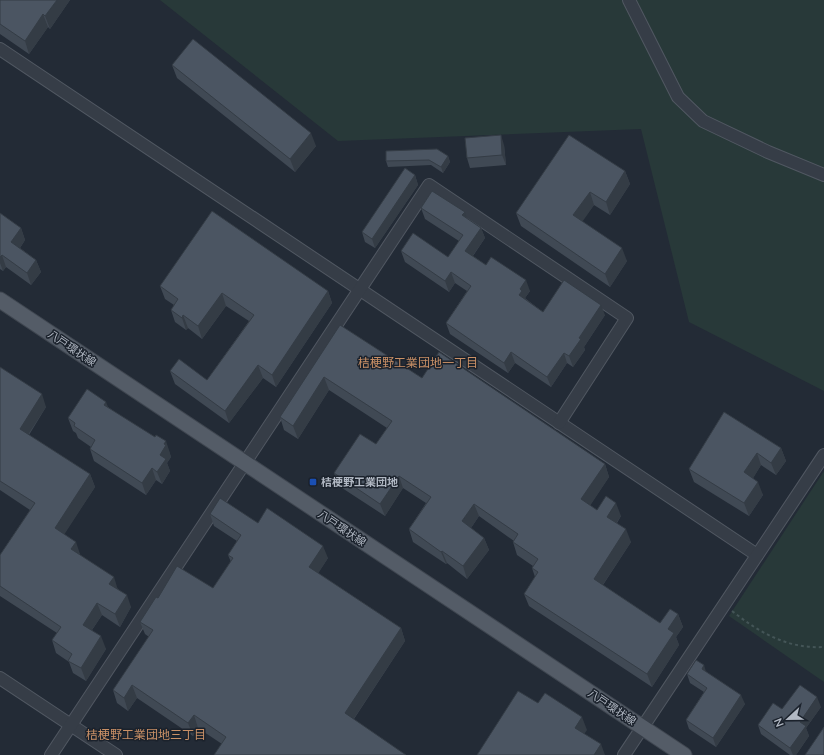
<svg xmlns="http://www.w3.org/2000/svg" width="824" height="755" font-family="Mulish,'Noto Sans JP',sans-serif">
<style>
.green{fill:#283939}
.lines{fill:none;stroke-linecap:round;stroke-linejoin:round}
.minor-casing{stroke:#515862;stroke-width:14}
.major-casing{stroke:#3f4650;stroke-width:17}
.path{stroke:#445557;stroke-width:2;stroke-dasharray:3 3;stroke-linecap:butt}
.minor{stroke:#363d47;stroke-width:12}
.major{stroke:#545c67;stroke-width:15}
.wall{fill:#404954}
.shaded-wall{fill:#343c45}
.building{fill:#4b5562;stroke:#343c45}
.transit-dot{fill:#1a4fb4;stroke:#1b222c;stroke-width:1.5}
.labels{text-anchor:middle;stroke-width:3;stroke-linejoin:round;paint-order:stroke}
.street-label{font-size:11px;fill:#b1b8c3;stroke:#1b222c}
.poi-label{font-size:11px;font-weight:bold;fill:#b1b8c3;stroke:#1b222c;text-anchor:start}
.neighbourhood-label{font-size:12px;fill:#c99066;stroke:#1b222c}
</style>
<rect width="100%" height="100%" fill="#232b36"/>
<!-- green -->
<g class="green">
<path d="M 160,0 L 824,0 L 824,391 L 689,322 L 641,129 L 338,141 Z"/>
<path d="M 824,471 L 824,682 L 729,616 Z"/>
</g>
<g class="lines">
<!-- minor casing -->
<g class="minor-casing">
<g id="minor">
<path d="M 629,0 L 678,97 L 703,121 L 768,152 L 824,175"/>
<path d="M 0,49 L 757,555"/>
<path d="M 0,678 L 116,755"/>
<path d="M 51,755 L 429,185 L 627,318 L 559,423"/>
<path d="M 624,755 L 824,455"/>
</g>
</g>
<!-- major casing -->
<g class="major-casing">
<path id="major" d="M 0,300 L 684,755"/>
</g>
<!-- path -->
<path class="path" d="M 732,611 C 760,633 788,649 824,647"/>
<!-- minor -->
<use href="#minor" class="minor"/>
<!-- major -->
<use href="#major" class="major"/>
</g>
<!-- wall -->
<g class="wall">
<path d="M 0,0 L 70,0 L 50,29 L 48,27 L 29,54 L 0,34 Z"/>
<path d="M 172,65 L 316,146 L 295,172 L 177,78 Z"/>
<path d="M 504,145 L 506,165 L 470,168 L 467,158 Z"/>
<path d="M 448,156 L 450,162 L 443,173 L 431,165 L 388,167 L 386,161 Z"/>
<path d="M 625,171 L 630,184 L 610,215 L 594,205 L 582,221 L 627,261 L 610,287 L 521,226 L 516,213 Z"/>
<path d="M 415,175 L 418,185 L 375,248 L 365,242 L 362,232 Z"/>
<path d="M 421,208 L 467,218 L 481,228 L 485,238 L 473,256 L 486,265 L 530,291 L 525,298 L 526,299 L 543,312 L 605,315 L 584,347 L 585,350 L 573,367 L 567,363 L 551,387 L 515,363 L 508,373 L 450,334 L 446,323 L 467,291 L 455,283 L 449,292 L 405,262 L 401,251 L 448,257 L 459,241 L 425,219 Z"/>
<path d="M 0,213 L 21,228 L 25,240 L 20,248 L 36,260 L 41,272 L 31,285 L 6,267 L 3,271 L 0,269 Z"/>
<path d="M 160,286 L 328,291 L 332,303 L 276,387 L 263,378 L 229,423 L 175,384 L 170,371 L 207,380 L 249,321 L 226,306 L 202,339 L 188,328 L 186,330 L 175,322 L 171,310 L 174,305 L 165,299 Z"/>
<path d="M 340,325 L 422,378 L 605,464 L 609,477 L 590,505 L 597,510 L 621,516 L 617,523 L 631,542 L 603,585 L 660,623 L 678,614 L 683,627 L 676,637 L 679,645 L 652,687 L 529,606 L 524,594 L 535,577 L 532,568 L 533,566 L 517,555 L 513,542 L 514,541 L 479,516 L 471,528 L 484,538 L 489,550 L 467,579 L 447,563 L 446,564 L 413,542 L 409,529 L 426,503 L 403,488 L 385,516 L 339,486 L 334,473 L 376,444 L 387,428 L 329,390 L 298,439 L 284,430 L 280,417 Z"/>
<path d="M 0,367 L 46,407 L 29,435 L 90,474 L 95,487 L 64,534 L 80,554 L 80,555 L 118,589 L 131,607 L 120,627 L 102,615 L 92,630 L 106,649 L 86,681 L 73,673 L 69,662 L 56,653 L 52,640 L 57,633 L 0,596 L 0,555 L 30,510 L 0,490 Z"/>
<path d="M 108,407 L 170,453 L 170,454 L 171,457 L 167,463 L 170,471 L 162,484 L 156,480 L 146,495 L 94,461 L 90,449 L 91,447 L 78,438 L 76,433 L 73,431 L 68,418 Z"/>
<path d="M 724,412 L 781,448 L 786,461 L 776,475 L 761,465 L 753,478 L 763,495 L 749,516 L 694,482 L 689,469 Z"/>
<path d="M 210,514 L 258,523 L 328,558 L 318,573 L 401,628 L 405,641 L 354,719 L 222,744 L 198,728 L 193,736 L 137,698 L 128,711 L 117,703 L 113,690 L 149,637 L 145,634 L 140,622 L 158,598 L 213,588 L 231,562 L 228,555 L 237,541 L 214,526 Z"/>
<path d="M 706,672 L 745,704 L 716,747 L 689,729 L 686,720 L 704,692 L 690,683 L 687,674 Z"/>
<path d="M 821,707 L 806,728 L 809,736 L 796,755 L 790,755 L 761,734 L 758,725 L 782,709 Z"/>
</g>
<!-- shaded-wall -->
<g class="shaded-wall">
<path d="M 57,0 L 70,0 L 50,29 L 45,16 Z"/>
<path d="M 43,14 L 48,27 L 29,54 L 25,41 Z"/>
<path d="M 311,133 L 316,146 L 295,172 L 290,159 Z"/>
<path d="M 501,135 L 504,145 L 506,165 L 502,155 Z"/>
<path d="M 448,156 L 450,162 L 443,173 L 441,167 Z"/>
<path d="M 625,171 L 630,184 L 610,215 L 606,202 Z"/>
<path d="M 415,175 L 418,185 L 375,248 L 372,239 Z"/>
<path d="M 590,192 L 594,205 L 578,228 L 573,215 Z"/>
<path d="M 465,212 L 468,222 L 462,215 Z"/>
<path d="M 21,228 L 25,240 L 16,254 L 11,242 Z"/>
<path d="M 481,228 L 485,238 L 469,261 L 465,251 Z"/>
<path d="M 622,248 L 627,261 L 610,287 L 605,274 Z"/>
<path d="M 2,255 L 6,267 L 3,271 L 0,263 L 0,257 Z"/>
<path d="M 36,260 L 41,272 L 31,285 L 27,273 Z"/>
<path d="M 451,272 L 455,283 L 449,292 L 445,281 Z"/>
<path d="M 526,280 L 530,291 L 525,298 L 526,301 L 519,295 L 520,289 Z"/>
<path d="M 328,291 L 332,303 L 276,387 L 272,375 Z"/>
<path d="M 222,293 L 226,306 L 202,339 L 198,326 Z"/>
<path d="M 601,305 L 605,315 L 584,347 L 585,350 L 573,367 L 569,356 L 579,338 Z"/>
<path d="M 183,315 L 188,328 L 186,330 L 182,318 Z"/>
<path d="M 511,352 L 515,363 L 508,373 L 504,363 Z"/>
<path d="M 564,353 L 567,363 L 551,387 L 547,377 Z"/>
<path d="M 258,365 L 263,378 L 229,423 L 225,411 Z"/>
<path d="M 324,377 L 329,390 L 298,439 L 293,426 Z"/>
<path d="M 42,394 L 46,407 L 24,441 L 20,429 Z"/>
<path d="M 106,402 L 111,414 L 104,405 Z"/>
<path d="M 166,441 L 170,453 L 170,454 L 171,457 L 167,463 L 170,471 L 162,484 L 157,472 L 160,455 Z"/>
<path d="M 781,448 L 786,461 L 776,475 L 771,463 Z"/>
<path d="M 757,453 L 761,465 L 749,485 L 744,472 Z"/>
<path d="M 605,464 L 609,477 L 586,512 L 581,499 Z"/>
<path d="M 152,468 L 156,480 L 146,495 L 142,483 Z"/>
<path d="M 90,474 L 95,487 L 60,541 L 55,528 Z"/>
<path d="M 399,476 L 403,488 L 385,516 L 380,504 Z"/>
<path d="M 758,482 L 763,495 L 749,516 L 744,503 Z"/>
<path d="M 616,503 L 621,516 L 612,529 L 607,517 Z"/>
<path d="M 474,504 L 479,516 L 467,534 L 462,521 Z"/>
<path d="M 626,529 L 631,542 L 598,592 L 594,579 Z"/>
<path d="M 484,538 L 489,550 L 467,579 L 463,566 Z"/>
<path d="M 76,542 L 80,554 L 75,562 L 71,549 Z"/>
<path d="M 323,546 L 328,558 L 314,580 L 309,567 Z"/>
<path d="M 442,551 L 447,563 L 446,564 L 441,552 Z"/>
<path d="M 114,577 L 118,590 L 109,584 Z"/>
<path d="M 127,595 L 131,607 L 120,627 L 115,614 Z"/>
<path d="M 97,603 L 102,615 L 87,637 L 83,625 Z"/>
<path d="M 678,614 L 683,627 L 676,637 L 679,645 L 652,687 L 647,674 L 668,629 Z"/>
<path d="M 401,628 L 405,641 L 349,726 L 345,713 Z"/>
<path d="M 101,636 L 106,649 L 86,681 L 81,668 Z"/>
<path d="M 704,665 L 707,675 L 702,669 Z"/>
<path d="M 132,685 L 137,698 L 128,711 L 124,698 Z"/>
<path d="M 741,695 L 745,704 L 716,747 L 713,738 Z"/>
<path d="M 817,697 L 821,707 L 806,728 L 809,736 L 796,755 L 793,755 L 790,748 L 800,722 Z"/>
<path d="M 194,715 L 198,728 L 193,736 L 188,723 Z"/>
<path d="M 582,717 L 587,730 L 580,740 L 575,728 Z"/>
<path d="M 601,744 L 605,755 L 594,755 Z"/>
</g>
<!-- building -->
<g class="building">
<path d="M 0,0 L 57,0 L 45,16 L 43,14 L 25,41 L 0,24 Z"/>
<path d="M 193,39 L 311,133 L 290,159 L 172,65 Z"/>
<path d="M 501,135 L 502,155 L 467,158 L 465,138 Z"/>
<path d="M 569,135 L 625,171 L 606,202 L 590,192 L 573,215 L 622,248 L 605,274 L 516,213 Z"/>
<path d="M 437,149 L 448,156 L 441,167 L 429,160 L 386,161 L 386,151 Z"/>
<path d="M 405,168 L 415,175 L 372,239 L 362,232 Z"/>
<path d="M 432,191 L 465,212 L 462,215 L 481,228 L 465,251 L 486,265 L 491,257 L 526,280 L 520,289 L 522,291 L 519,295 L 543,312 L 564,280 L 601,305 L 579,338 L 581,339 L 569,356 L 564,353 L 547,377 L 511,352 L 504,363 L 446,323 L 471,286 L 451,272 L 445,281 L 401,251 L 413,233 L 448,257 L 463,235 L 421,208 Z"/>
<path d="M 212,211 L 328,291 L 272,375 L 258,365 L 225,411 L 170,371 L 179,359 L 207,380 L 254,315 L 222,293 L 198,326 L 183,315 L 182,318 L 171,310 L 178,299 L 160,286 Z"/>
<path d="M 0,213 L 21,228 L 11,242 L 36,260 L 27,273 L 2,255 L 0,257 Z"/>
<path d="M 340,325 L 422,378 L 439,352 L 605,464 L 581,499 L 597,510 L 606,496 L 616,503 L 607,517 L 626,529 L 594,579 L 660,623 L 670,609 L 678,614 L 668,629 L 674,633 L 647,674 L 524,594 L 538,572 L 532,568 L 538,559 L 513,542 L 518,534 L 474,504 L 462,521 L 484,538 L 463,566 L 442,551 L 441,552 L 409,529 L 431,497 L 399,476 L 380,504 L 334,473 L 360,434 L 376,444 L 392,421 L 324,377 L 293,426 L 280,417 Z"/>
<path d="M 0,367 L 42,394 L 20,429 L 90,474 L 55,528 L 76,542 L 71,549 L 114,577 L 109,584 L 127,595 L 115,614 L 97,603 L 83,625 L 101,636 L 81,668 L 68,661 L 72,654 L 52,640 L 61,627 L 0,586 L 0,555 L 35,503 L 0,481 Z"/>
<path d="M 87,389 L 106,402 L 104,405 L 155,437 L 156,435 L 166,441 L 164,444 L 166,445 L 160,455 L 166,459 L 157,472 L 152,468 L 142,483 L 90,449 L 95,440 L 74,426 L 75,423 L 68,418 Z"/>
<path d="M 724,412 L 781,448 L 771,463 L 757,453 L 744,472 L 758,482 L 744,503 L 689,469 Z"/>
<path d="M 220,498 L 258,523 L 267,508 L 323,546 L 309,567 L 401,628 L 345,713 L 406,755 L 214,755 L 226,737 L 194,715 L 188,723 L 132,685 L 124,698 L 113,690 L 153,630 L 140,622 L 156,597 L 158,598 L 177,566 L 213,588 L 233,558 L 228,555 L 241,535 L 210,514 Z"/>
<path d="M 696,660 L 704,665 L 702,669 L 741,695 L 713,738 L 686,720 L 707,688 L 687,674 Z"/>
<path d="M 800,685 L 817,697 L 800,722 L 806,726 L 790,748 L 758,725 L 773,703 L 782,709 Z"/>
<path d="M 518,691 L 538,703 L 545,693 L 582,717 L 575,728 L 601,744 L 594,755 L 477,755 Z"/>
<path d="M 824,727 L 824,755 L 805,755 Z"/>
</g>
<!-- markers -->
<rect class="transit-dot" x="309" y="478" width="8" height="8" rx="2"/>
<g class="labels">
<!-- street labels -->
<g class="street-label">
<text transform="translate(72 348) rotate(34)" y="4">八戸環状線</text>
<text transform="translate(342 528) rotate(34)" y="4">八戸環状線</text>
<text transform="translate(612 707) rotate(34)" y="4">八戸環状線</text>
</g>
<!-- poi labels -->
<g class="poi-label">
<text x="321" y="486">桔梗野工業団地</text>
</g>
<!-- neighbourhood labels -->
<g class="neighbourhood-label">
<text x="418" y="367">桔梗野工業団地一丁目</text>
<text x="146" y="739">桔梗野工業団地三丁目</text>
</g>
</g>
<!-- north arrow -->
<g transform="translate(788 719) rotate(248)" stroke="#1b222c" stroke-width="3" paint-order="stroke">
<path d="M0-3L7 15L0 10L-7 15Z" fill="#b1b8c3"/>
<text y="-6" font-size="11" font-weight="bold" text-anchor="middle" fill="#b1b8c3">N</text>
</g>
</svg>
